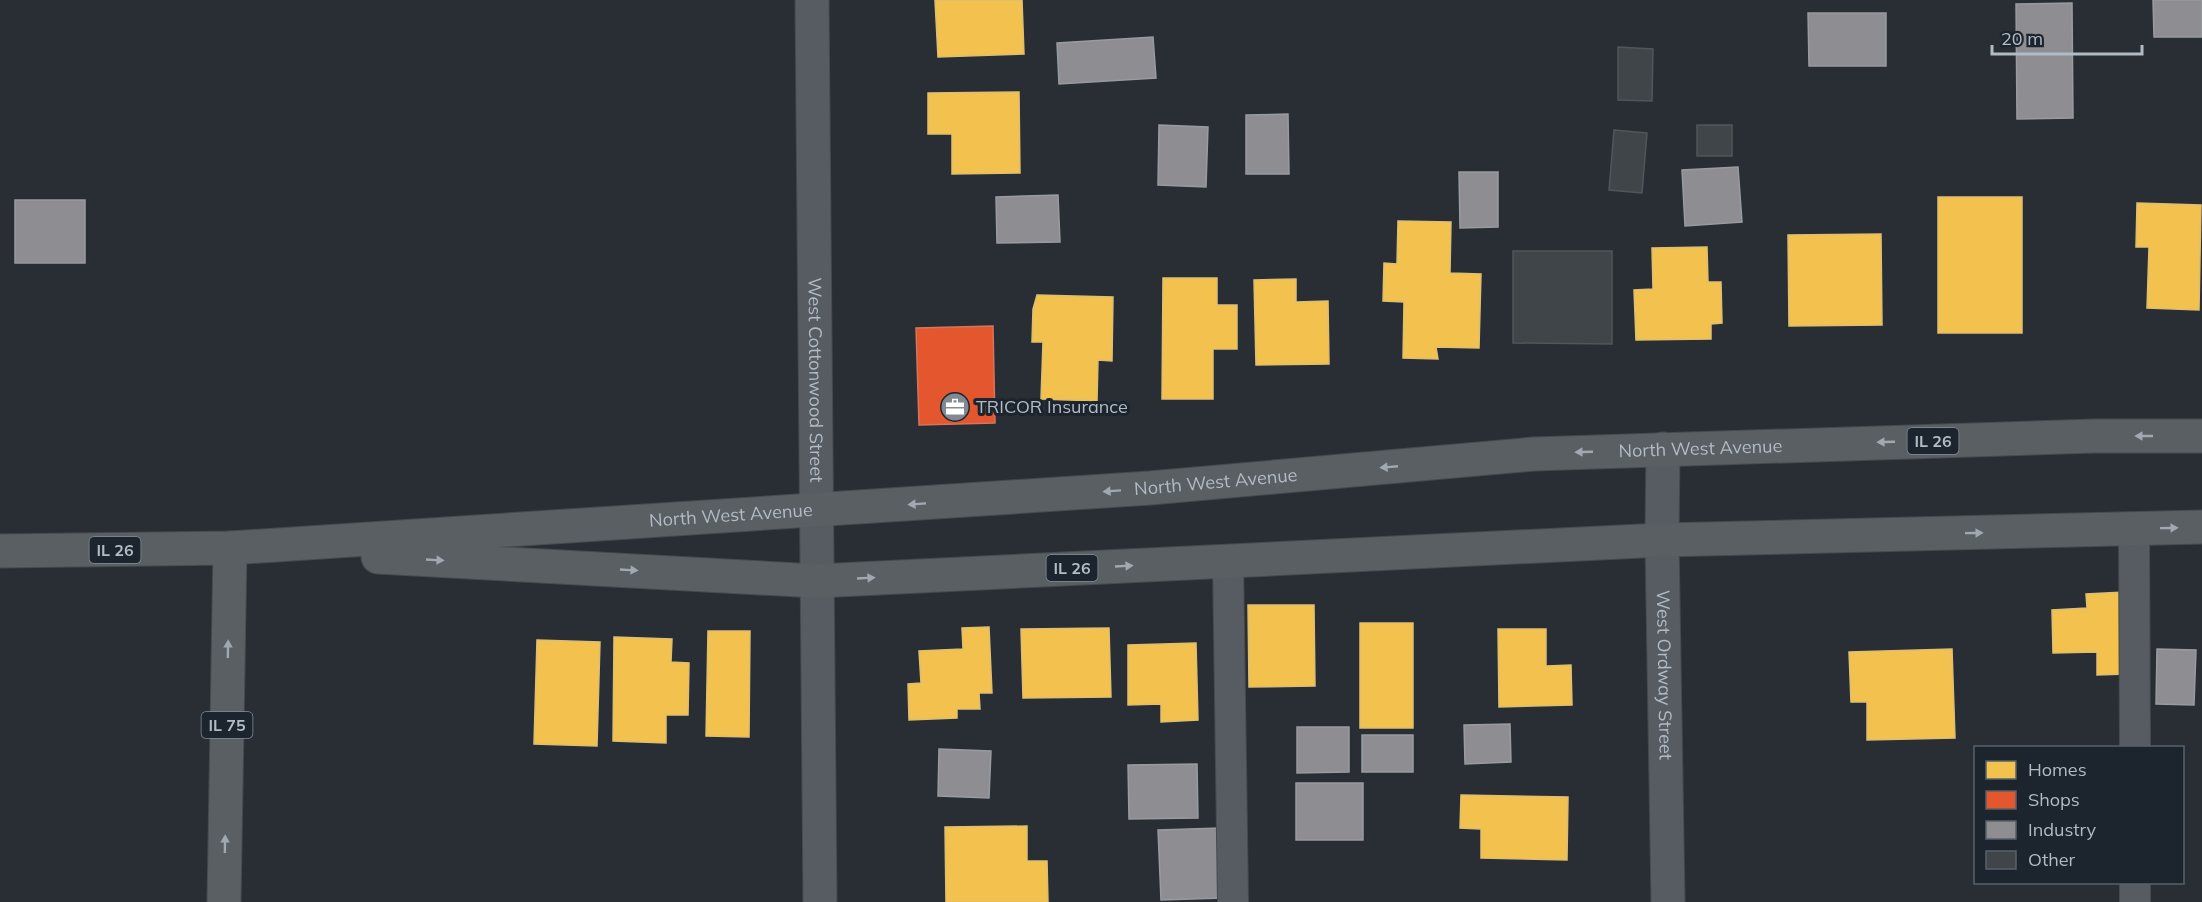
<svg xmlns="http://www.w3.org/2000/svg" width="2202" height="902" font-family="Mulish,sans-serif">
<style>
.homes{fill:#f2c14e;stroke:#debf72;stroke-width:1.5}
.shops{fill:#e4572e;stroke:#d5755b;stroke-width:1.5}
.industry{fill:#8d8d92;stroke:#989ba1;stroke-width:1.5}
.building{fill:#40454a;stroke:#50565b;stroke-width:1.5}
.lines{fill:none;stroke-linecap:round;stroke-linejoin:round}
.service-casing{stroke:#464a4e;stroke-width:32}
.minor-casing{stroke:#464a4e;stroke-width:35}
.primary-casing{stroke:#454b50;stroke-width:35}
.service{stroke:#575c62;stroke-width:30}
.minor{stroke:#575c62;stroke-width:33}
.primary{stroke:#5a5f64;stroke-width:33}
.oneway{fill:#a0a9b2}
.labels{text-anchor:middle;stroke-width:6;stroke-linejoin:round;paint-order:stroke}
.shield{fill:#1c252e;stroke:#848e98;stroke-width:1.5}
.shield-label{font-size:16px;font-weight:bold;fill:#b1bbc5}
.street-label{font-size:18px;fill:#b1bbc5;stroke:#1c252e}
.poi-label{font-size:18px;fill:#b1bbc5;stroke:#1c252e;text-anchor:start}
</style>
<rect width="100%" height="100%" fill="#282e33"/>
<!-- homes -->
<g class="homes">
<path d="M 935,0 L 1022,0 L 1024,54 L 938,57 Z"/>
<path d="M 1019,92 L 1020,173 L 952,174 L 952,134 L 928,134 L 928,93 Z"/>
<rect x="1938" y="197" width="84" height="136"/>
<path d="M 2137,203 L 2201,205 L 2199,310 L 2147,308 L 2149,247 L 2136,247 Z"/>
<path d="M 1398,221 L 1451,222 L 1450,273 L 1481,274 L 1479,348 L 1436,347 L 1438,359 L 1403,358 L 1404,302 L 1383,301 L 1384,263 L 1397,264 Z"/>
<path d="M 1881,234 L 1882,325 L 1789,326 L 1788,235 Z"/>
<path d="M 1707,247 L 1708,282 L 1721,282 L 1722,323 L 1711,324 L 1711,339 L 1636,340 L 1634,290 L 1653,289 L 1652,248 Z"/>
<path d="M 1163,278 L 1217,278 L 1217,305 L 1237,305 L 1237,349 L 1213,349 L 1213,399 L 1162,399 Z"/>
<path d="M 1296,279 L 1296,302 L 1328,301 L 1329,364 L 1256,365 L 1254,280 Z"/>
<path d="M 1037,295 L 1113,297 L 1112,361 L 1098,360 L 1097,401 L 1041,399 L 1043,342 L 1032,342 L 1033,309 Z"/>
<path d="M 2124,592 L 2126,674 L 2097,675 L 2097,652 L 2053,653 L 2052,610 L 2087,608 L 2086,594 Z"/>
<path d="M 1248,605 L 1314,605 L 1315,686 L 1249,687 Z"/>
<rect x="1360" y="623" width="53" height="105"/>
<path d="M 989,627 L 992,693 L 979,693 L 980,709 L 957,709 L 957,718 L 909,720 L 908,684 L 921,683 L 919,651 L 963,649 L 962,628 Z"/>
<path d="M 1109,628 L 1111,697 L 1023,698 L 1021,629 Z"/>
<path d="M 1498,629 L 1546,629 L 1546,666 L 1571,665 L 1572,705 L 1499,707 Z"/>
<path d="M 708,631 L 750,631 L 749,737 L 706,736 Z"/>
<path d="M 614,637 L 672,639 L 671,662 L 689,663 L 688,715 L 666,715 L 666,743 L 613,741 Z"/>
<path d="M 537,640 L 600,642 L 597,746 L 534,744 Z"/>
<path d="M 1196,643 L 1198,720 L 1161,722 L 1161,704 L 1128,705 L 1128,645 Z"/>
<path d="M 1952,649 L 1955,738 L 1867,740 L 1867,702 L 1851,702 L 1849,652 Z"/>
<path d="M 1461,795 L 1568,797 L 1567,860 L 1481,858 L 1481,829 L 1460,828 Z"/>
<path d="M 1027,826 L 1027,861 L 1047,861 L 1048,902 L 946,902 L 945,827 Z"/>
</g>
<!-- shops -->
<path class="shops" d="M 993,326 L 995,423 L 919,425 L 916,328 Z"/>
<!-- industry -->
<g class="industry">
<path d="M 2153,0 L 2202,0 L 2202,37 L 2154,37 Z"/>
<path d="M 2072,3 L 2073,118 L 2017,119 L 2016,4 Z"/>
<path d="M 1808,13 L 1886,13 L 1886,66 L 1809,66 Z"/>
<path d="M 1153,37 L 1156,78 L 1059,84 L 1057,43 Z"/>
<path d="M 1288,114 L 1289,174 L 1246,174 L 1246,115 Z"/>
<path d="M 1159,125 L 1208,127 L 1206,187 L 1158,185 Z"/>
<path d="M 1738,167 L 1742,222 L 1685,226 L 1682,170 Z"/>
<path d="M 1459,172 L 1498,172 L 1498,227 L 1460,228 Z"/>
<path d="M 1058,195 L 1060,242 L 997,243 L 996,197 Z"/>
<rect x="15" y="200" width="70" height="63"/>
<path d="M 2157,649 L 2196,650 L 2194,705 L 2156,704 Z"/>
<path d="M 1510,724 L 1511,762 L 1465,764 L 1464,725 Z"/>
<path d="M 1297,727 L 1349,727 L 1349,772 L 1297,773 Z"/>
<rect x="1362" y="735" width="51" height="37"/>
<path d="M 939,749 L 991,751 L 989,798 L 938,796 Z"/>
<path d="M 1197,764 L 1198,818 L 1129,819 L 1128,765 Z"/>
<rect x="1296" y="783" width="67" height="57"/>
<path d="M 1220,828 L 1223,898 L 1161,900 L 1158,830 Z"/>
</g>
<!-- building -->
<g class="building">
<path d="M 1618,47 L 1653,49 L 1652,101 L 1618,100 Z"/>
<rect x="1697" y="125" width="35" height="31"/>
<path d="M 1614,130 L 1647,133 L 1642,193 L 1609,190 Z"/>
<path d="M 1513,251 L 1612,251 L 1612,344 L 1513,343 Z"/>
</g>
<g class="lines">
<!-- service casing -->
<g class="service-casing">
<g id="service">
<path d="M 2134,529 L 2135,748"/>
<path d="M 1228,561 L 1233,902"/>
<path d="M 2135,882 L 2135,902"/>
</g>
</g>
<!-- minor casing -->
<g class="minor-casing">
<g id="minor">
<path id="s1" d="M 812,0 L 820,902"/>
<path id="s2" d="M 1663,449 L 1662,540 L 1668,902"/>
</g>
</g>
<!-- primary casing -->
<g class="primary-casing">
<g id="primary">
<path id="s3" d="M 0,551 L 230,548 L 1150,488 L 1534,454 L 2094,436 L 2202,436"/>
<path d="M 378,557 L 817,581 L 1662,540 L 2202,527"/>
<path d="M 224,902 L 230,548"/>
</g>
</g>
<!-- service -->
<use href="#service" class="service"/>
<!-- minor -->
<use href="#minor" class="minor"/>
<!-- primary -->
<use href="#primary" class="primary"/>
</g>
<!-- one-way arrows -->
<defs><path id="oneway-solid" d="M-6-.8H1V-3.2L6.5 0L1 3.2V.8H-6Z" transform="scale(1.5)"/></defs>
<g class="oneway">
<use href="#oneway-solid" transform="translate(2144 436) rotate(180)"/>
<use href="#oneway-solid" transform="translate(1886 442) rotate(178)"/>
<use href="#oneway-solid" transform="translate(1584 452) rotate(178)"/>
<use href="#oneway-solid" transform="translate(1389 467) rotate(175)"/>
<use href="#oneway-solid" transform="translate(1112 491) rotate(176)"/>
<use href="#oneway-solid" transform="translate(917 504) rotate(176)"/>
<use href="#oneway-solid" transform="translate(2169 528) rotate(-1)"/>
<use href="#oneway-solid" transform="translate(1974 533) rotate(-1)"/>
<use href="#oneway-solid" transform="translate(435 560) rotate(3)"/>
<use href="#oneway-solid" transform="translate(1124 566) rotate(-3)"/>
<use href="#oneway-solid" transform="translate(629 570) rotate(3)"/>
<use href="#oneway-solid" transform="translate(866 578) rotate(-3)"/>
<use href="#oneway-solid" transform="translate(228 649) rotate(-89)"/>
<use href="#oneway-solid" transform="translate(225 844) rotate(-89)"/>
</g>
<!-- icons -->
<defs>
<g id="office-disc" transform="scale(1.5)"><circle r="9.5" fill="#818a92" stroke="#1c252e"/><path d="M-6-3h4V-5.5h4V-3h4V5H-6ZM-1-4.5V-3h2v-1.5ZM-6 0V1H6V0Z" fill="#fff"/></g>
</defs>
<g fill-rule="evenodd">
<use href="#office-disc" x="955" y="407"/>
</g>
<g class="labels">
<!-- shield labels -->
<g class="shield">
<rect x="1907.5" y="428" width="51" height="26" rx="4.5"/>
<rect x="89.5" y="537" width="51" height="26" rx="4.5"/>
<rect x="1046.5" y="555" width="51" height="26" rx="4.5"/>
<rect x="201.5" y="712" width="51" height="26" rx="4.5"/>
</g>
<g class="shield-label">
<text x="1933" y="447">IL 26</text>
<text x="115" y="556">IL 26</text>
<text x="1072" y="574">IL 26</text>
<text x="227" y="731">IL 75</text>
</g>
<!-- street labels -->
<g class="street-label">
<text dy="6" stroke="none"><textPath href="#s1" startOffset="380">West Cottonwood Street</textPath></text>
<text dy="6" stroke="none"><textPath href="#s3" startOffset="1704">North West Avenue</textPath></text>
<text dy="6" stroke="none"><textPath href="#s3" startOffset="1218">North West Avenue</textPath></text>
<text dy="6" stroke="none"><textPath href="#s3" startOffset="732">North West Avenue</textPath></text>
<text dy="6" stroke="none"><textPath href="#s2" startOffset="226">West Ordway Street</textPath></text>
</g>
<!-- poi labels -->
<g class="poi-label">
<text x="976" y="413">TRICOR Insurance</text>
</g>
</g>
<!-- legend -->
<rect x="1974" y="746" width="210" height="138" fill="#1c252e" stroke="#58616a" stroke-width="1.5"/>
<rect x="1986" y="761" width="30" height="18" fill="#f2c14e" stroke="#58616a" stroke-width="1.5"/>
<text x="2028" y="776" font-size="18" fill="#b1bbc5">Homes</text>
<rect x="1986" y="791" width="30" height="18" fill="#e4572e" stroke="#58616a" stroke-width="1.5"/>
<text x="2028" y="806" font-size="18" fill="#b1bbc5">Shops</text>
<rect x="1986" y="821" width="30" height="18" fill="#8d8d92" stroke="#58616a" stroke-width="1.5"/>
<text x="2028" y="836" font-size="18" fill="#b1bbc5">Industry</text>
<rect x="1986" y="851" width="30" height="18" fill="#40454a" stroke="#58616a" stroke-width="1.5"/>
<text x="2028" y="866" font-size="18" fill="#b1bbc5">Other</text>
<!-- scale -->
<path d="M1992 45v9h150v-9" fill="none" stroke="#b1bbc5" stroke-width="3"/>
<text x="2001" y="45" font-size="18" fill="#b1bbc5" stroke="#1c252e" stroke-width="4.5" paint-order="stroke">20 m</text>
</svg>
